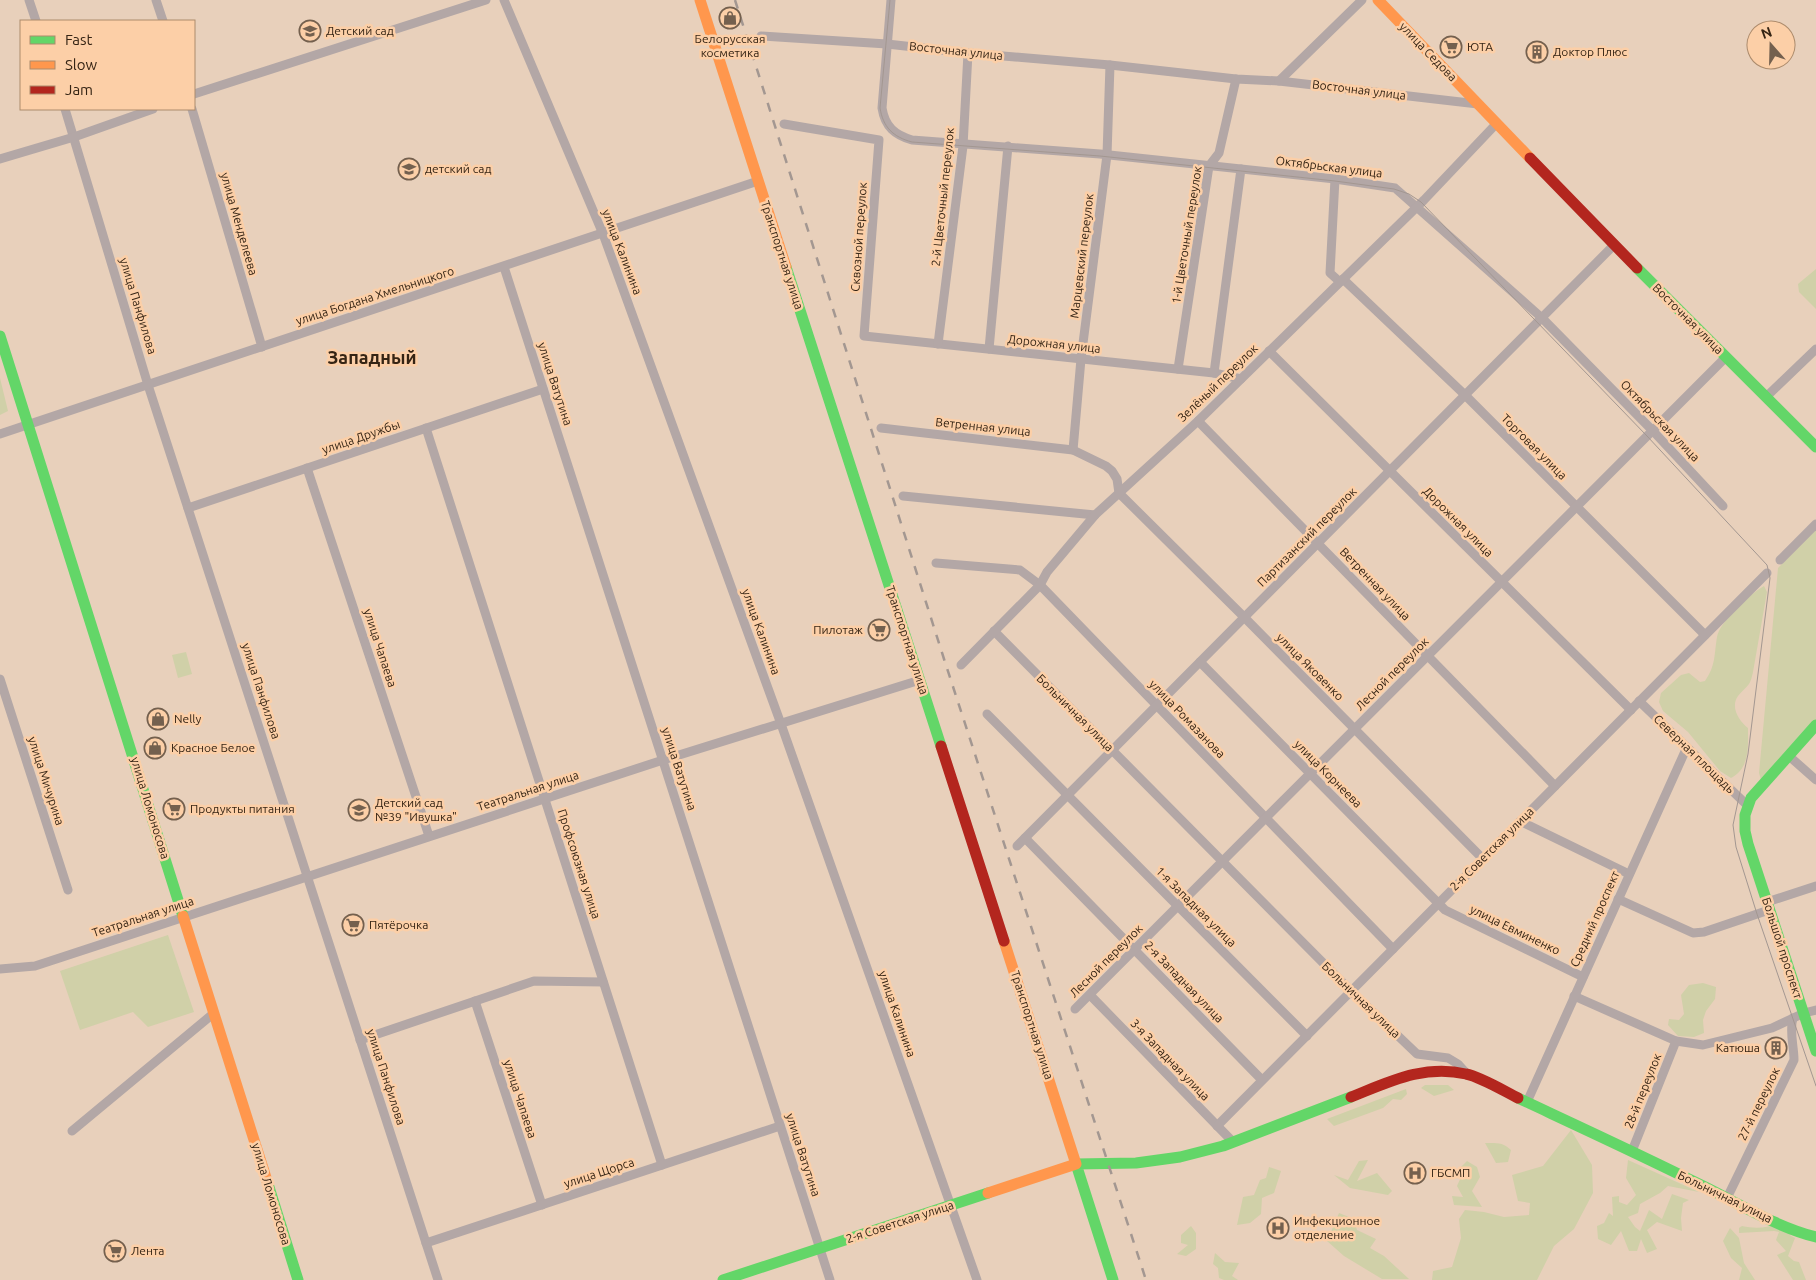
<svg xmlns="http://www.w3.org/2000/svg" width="1816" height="1280" font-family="Ubuntu,sans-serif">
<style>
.green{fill:#d0d0a8}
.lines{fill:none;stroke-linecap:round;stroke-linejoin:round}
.street{stroke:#b3a7a6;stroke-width:9}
.fast{stroke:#63d668;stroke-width:11}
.slow{stroke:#ff974d;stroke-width:11}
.jam{stroke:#b3261e;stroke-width:11}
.tram{stroke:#a39791;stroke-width:1}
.rail{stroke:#a39791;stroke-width:2.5;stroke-dasharray:9 9;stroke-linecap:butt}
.labels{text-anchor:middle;stroke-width:5;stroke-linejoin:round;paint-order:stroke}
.poi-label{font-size:12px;fill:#352414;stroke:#fccfa7;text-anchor:start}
.street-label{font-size:12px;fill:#352414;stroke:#fccfa7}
.district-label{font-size:18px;font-weight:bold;fill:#352414;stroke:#fccfa7}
</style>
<rect width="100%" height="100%" fill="#e8d0bb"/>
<!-- green -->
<g class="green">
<path d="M 1816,269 L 1816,309 L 1799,292 L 1798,284 Z"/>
<path d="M 0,378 L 8,411 L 0,415 Z"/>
<path d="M 1816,529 L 1816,720 L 1761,780 L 1759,773 L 1778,568 Z"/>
<path d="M 1764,586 L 1767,592 L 1753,672 C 1752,676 1751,681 1749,684 C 1746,688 1741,692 1738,696 C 1730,707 1739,721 1748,728 C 1748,747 1750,768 1731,778 L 1720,771 L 1688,732 L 1663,711 L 1659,702 L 1661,693 L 1681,675 L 1689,673 L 1700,682 L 1705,681 C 1716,665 1714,655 1717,637 C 1720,621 1750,594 1764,586 Z"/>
<path d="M 186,652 L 192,674 L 178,678 L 172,655 Z"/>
<path d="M 168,935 L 194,1012 L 148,1027 L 133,1012 L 80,1030 L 60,971 Z"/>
<path d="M 1703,983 L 1716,987 L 1715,999 L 1706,1011 L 1703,1020 L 1704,1033 L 1694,1037 L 1678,1036 L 1668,1025 L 1669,1019 L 1679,1020 L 1684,1014 L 1681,995 L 1689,985 Z"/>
<path d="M 1425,1085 L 1448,1085 L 1454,1090 L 1434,1096 L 1421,1088 Z"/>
<path d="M 1406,1089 L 1407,1094 L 1401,1100 L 1393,1099 L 1383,1108 L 1334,1126 L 1327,1119 Z"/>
<path d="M 1571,1130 L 1592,1165 L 1593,1193 L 1574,1229 L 1554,1246 L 1537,1280 L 1432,1280 L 1433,1271 L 1452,1267 L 1461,1238 L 1459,1219 L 1465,1210 L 1484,1212 L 1504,1217 L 1529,1215 L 1530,1203 L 1518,1201 L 1512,1175 L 1543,1166 Z"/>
<path d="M 1485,1143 C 1496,1143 1503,1142 1511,1150 L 1508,1162 L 1496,1163 Z"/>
<path d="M 1368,1160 L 1357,1181 L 1377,1173 L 1392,1191 L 1388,1195 L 1350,1188 L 1334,1175 L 1348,1180 L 1359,1161 Z"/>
<path d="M 1628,1160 L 1699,1192 L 1668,1186 L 1660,1193 L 1640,1204 L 1638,1213 L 1628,1217 L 1635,1227 L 1640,1231 L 1649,1210 L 1662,1219 L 1672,1194 L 1689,1200 L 1683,1203 L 1681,1218 L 1682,1231 L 1657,1222 L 1647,1230 L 1657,1249 L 1647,1253 L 1641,1239 L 1637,1251 L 1629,1251 L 1621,1231 L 1611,1245 L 1598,1239 L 1597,1226 L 1604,1223 L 1609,1213 L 1613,1216 L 1612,1197 L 1619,1196 L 1619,1202 L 1627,1205 L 1636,1195 L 1626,1178 Z"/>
<path d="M 1467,1161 L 1477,1167 L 1480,1177 L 1472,1191 L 1482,1207 L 1454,1205 L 1452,1196 L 1463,1197 L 1457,1186 L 1461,1177 L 1459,1169 Z"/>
<path d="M 1269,1167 L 1281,1171 L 1274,1193 L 1262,1198 L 1261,1214 L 1250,1223 L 1237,1225 L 1243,1197 L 1254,1195 L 1260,1180 L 1266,1178 Z"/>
<path d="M 1339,1213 L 1354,1219 L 1357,1230 L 1376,1239 L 1370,1248 L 1384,1256 L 1409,1279 L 1382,1279 L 1344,1256 L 1327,1241 Z"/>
<path d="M 1780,1223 L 1791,1236 L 1795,1238 L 1788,1256 L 1794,1261 L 1799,1262 L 1806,1280 L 1793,1280 L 1777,1255 L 1786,1251 L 1776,1240 L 1779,1232 L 1774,1231 L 1739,1233 L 1739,1228 L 1742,1226 C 1756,1229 1767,1228 1780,1223 Z"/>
<path d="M 1191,1226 L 1196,1233 L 1196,1249 L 1186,1256 L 1177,1254 L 1188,1245 L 1181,1243 L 1181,1235 Z"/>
<path d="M 1730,1228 L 1739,1238 L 1744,1263 L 1755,1280 L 1739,1280 L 1742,1268 L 1731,1258 L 1723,1241 Z"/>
<path d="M 1215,1253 L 1225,1262 L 1239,1263 L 1232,1276 L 1238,1280 L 1224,1280 L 1219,1278 L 1218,1268 L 1213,1264 Z"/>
</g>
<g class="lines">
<!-- street -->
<g class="street">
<path d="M 29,0 L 36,21"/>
<path d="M 156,0 L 163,21"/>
<path d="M 504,0 L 603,234 L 781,724 L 977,1280"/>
<path d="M 891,0 L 882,108 C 885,127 895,135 912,140 L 1100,154 L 1335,179 L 1395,188 L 1542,318 L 1653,431 L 1723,506"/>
<path d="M 761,36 L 887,44 L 968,53 L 1110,65 L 1236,79 L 1279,81 L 1478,104"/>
<path d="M 1279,81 L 1362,0"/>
<path d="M 194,94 L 486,0"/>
<path d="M 65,109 L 148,385 L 438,1280"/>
<path d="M 192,109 L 262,347"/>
<path d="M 784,124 L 879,140 L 864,336 L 1214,373 L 1241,379"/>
<path d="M 0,159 L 74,137 L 153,109"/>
<path d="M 1335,179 L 1330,273 L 1340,282"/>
<path d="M 504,267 L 830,1280"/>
<path d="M 1343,279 L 1465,395 L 1705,635"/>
<path d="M 938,344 L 963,146 L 968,53"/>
<path d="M 989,349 L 1008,146"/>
<path d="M 1269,351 L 1631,710"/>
<path d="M 1178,369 L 1209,166 L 1219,153 L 1236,79"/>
<path d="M 1214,373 L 1241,169"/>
<path d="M 1766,397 L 1816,349"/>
<path d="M 1198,421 L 1555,786"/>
<path d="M 426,428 L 662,1165"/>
<path d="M 881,428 L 1073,450 L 1106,466 L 1112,471 L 1117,479 L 1119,493 L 1244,617 L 1483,859"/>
<path d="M 0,434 L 758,181"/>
<path d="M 1073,450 L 1081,359 L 1107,155 L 1110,65"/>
<path d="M 307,468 L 429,836"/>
<path d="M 903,496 L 1095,515"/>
<path d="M 188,508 L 543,389"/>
<path d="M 1780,560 L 1816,524"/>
<path d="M 936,563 L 1020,570 L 1040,585 L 1393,949"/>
<path d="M 994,631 L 1351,991 L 1417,1054 L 1448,1058 L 1458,1064 L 1467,1074"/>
<path d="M 1200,662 L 1445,910 L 1583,977"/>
<path d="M 961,665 L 1040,585 L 1047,572 L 1095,515 L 1198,421 L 1424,200 L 1497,123"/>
<path d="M 0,679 L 68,890"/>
<path d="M 1639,701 L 1748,806"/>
<path d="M 987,714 L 1307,1036"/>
<path d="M 1789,756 L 1816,780"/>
<path d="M 1520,821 L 1629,874"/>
<path d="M 1025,838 L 1262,1080"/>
<path d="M 1017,846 L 1614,245"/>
<path d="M 1618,899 L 1693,933 L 1704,932 L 1769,910"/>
<path d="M 1767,902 L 1816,886"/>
<path d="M 0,969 L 35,966 L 663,760 L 920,680"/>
<path d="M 1090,995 L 1233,1142"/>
<path d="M 1574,996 L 1676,1041 L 1703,1045 L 1772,1028 L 1804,1013 L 1816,1010"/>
<path d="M 475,1001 L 542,1205"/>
<path d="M 1075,1009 L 1726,357"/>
<path d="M 360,1040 L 534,981 L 603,982"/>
<path d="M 1527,1102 L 1687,747"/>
<path d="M 1217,1126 L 1767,573"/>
<path d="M 72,1131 L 214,1013"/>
<path d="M 1632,1151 L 1676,1041"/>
<path d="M 1727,1198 L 1794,1060 C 1794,1046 1789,1031 1793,1018"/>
<path d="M 426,1243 L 780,1126"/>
</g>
<!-- fast -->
<g class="fast">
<path d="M 786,267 L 941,746"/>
<path d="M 1637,268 L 1816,447"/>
<path d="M 0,336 L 183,916"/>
<path d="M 1816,725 L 1751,798 L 1745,815 L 1745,831 L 1748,844 L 1816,1051"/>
<path d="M 1518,1098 C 1580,1127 1641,1155 1701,1185 C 1738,1203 1776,1227 1816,1237"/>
<path d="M 268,1184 L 298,1280"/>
<path d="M 723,1280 L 988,1193"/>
<path d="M 1113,1280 L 1076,1164 L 1136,1163 L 1180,1157 L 1223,1146 L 1351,1097"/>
</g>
<!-- slow -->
<g class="slow">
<path d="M 700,0 L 786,267"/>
<path d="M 1378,0 L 1530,158"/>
<path d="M 183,916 L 268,1184"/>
<path d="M 988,1193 L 1076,1164 L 1004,941"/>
</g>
<!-- jam -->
<g class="jam">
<path d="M 1530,158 L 1637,268"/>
<path d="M 941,746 L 1004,941"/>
<path d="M 1351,1097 C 1389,1082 1424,1064 1466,1074 C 1481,1077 1504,1091 1518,1098"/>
</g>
<!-- tram -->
<path class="tram" d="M 890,0 L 880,108 C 883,127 893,137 912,142 L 1100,156 L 1335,181 L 1394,189 L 1409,194 L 1421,202 L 1647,436 L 1767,565 L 1770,578 L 1748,754 L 1733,825 L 1736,847 L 1757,914 L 1816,1086"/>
<!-- rail -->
<path class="rail" d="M 735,0 L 944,659 L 1146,1280"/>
</g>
<!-- icons -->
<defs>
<g id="shop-ring" transform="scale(1.125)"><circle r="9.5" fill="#fccfa7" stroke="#74604e" stroke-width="1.5"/><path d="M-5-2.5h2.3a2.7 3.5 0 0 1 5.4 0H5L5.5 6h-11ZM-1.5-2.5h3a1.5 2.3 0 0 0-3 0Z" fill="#74604e"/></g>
<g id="school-ring" transform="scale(1.125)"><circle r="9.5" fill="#fccfa7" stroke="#74604e" stroke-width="1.5"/><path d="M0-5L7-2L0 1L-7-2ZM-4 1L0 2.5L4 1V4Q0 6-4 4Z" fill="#74604e"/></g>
<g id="supermarket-ring" transform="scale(1.125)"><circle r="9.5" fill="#fccfa7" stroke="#74604e" stroke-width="1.5"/><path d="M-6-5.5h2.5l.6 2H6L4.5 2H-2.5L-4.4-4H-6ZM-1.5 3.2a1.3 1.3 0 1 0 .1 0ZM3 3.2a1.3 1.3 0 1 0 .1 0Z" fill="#74604e"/></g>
<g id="building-ring" transform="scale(1.125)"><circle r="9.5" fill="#fccfa7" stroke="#74604e" stroke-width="1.5"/><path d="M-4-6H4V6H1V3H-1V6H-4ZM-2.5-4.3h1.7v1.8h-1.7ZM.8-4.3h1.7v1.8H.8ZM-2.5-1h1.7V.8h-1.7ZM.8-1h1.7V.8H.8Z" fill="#74604e"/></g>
<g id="hospital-ring" transform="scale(1.125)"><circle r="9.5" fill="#fccfa7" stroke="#74604e" stroke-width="1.5"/><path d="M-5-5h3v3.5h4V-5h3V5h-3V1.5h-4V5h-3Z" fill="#74604e"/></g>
</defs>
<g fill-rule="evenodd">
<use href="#shop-ring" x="730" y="18"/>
<use href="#school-ring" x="310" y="31"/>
<use href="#supermarket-ring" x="1451" y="47"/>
<use href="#building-ring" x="1537" y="52"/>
<use href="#school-ring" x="409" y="169"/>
<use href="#supermarket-ring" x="879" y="630"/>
<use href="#shop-ring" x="158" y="719"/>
<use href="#shop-ring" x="155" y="748"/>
<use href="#supermarket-ring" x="174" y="809"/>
<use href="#school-ring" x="359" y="810"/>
<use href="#supermarket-ring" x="353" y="925"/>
<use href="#building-ring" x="1776" y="1048"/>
<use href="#hospital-ring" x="1415" y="1173"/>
<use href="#hospital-ring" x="1278" y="1228"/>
<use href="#supermarket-ring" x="115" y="1251"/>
</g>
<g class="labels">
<!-- poi labels -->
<g class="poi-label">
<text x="326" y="35">Детский сад</text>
<text x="730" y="43" text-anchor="middle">Белорусская<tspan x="730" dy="14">косметика</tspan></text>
<text x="1467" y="51">ЮТА</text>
<text x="1553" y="56">Доктор Плюс</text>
<text x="425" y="173">детский сад</text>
<text x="863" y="634" text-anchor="end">Пилотаж</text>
<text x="174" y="723">Nelly</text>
<text x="171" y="752">Красное Белое</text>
<text x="375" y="807">Детский сад<tspan x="375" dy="14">№39 "Ивушка"</tspan></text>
<text x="190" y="813">Продукты питания</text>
<text x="369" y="929">Пятёрочка</text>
<text x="1760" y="1052" text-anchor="end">Катюша</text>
<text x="1431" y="1177">ГБСМП</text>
<text x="1294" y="1225">Инфекционное<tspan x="1294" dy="14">отделение</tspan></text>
<text x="131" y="1255">Лента</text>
</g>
<!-- street labels -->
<g class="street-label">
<text transform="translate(956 51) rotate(6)" y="4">Восточная улица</text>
<text transform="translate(1428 52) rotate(46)" y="4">улица Седова</text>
<text transform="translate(1359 90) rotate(7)" y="4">Восточная улица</text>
<text transform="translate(1329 167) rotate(7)" y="4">Октябрьская улица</text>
<text transform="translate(943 197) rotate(-84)" y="4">2-й Цветочный переулок</text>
<text transform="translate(239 224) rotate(74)" y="4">улица Менделеева</text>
<text transform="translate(1187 235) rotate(-81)" y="4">1-й Цветочный переулок</text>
<text transform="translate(859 237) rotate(-86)" y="4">Сквозной переулок</text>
<text transform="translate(622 252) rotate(69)" y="4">улица Калинина</text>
<text transform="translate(782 255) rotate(72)" y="4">Транспортная улица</text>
<text transform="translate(1082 256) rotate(-83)" y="4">Марцевский переулок</text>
<text transform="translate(375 296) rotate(-18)" y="4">улица Богдана Хмельницкого</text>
<text transform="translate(138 306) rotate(73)" y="4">улица Панфилова</text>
<text transform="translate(1688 319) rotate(45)" y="4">Восточная улица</text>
<text transform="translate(1054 344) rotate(6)" y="4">Дорожная улица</text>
<text transform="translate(1218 383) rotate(-44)" y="4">Зелёный переулок</text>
<text transform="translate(555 384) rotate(72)" y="4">улица Ватутина</text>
<text transform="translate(1660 421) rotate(46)" y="4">Октябрьская улица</text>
<text transform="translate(983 427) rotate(6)" y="4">Ветренная улица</text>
<text transform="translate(361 437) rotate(-19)" y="4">улица Дружбы</text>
<text transform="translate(1534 447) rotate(45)" y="4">Торговая улица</text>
<text transform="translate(1458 522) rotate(45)" y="4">Дорожная улица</text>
<text transform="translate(1307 537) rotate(-45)" y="4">Партизанский переулок</text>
<text transform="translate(1375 584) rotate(46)" y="4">Ветренная улица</text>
<text transform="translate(761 632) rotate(70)" y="4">улица Калинина</text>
<text transform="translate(907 640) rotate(72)" y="4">Транспортная улица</text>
<text transform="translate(380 648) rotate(72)" y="4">улица Чапаева</text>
<text transform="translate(1310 667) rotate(45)" y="4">улица Яковенко</text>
<text transform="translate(1392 674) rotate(-45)" y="4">Лесной переулок</text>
<text transform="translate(261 691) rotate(72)" y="4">улица Панфилова</text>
<text transform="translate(1075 713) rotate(45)" y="4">Больничная улица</text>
<text transform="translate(1187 719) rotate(46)" y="4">улица Ромазанова</text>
<text transform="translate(1694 754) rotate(44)" y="4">Северная площадь</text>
<text transform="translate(679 769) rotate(72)" y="4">улица Ватутина</text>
<text transform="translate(1328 774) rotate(45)" y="4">улица Корнеева</text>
<text transform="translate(46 781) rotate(72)" y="4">улица Мичурина</text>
<text transform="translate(528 791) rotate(-18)" y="4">Театральная улица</text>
<text transform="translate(150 808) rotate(73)" y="4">улица Ломоносова</text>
<text transform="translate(1492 849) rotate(-45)" y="4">2-я Советская улица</text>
<text transform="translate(579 864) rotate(72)" y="4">Профсоюзная улица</text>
<text transform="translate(1196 907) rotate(45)" y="4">1-я Западная улица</text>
<text transform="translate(143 917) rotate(-18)" y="4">Театральная улица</text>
<text transform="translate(1595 919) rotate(-66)" y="4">Средний проспект</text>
<text transform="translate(1515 930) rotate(26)" y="4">улица Евминенко</text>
<text transform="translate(1782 948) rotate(72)" y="4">Большой проспект</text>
<text transform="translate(1106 961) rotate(-45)" y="4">Лесной переулок</text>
<text transform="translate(1184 982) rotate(46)" y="4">2-я Западная улица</text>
<text transform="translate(1361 1000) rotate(44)" y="4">Больничная улица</text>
<text transform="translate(897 1014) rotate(71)" y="4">улица Калинина</text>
<text transform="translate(1032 1025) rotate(72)" y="4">Транспортная улица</text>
<text transform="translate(1170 1060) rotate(46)" y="4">3-я Западная улица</text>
<text transform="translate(386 1077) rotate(72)" y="4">улица Панфилова</text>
<text transform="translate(1643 1091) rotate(-68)" y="4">28-й переулок</text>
<text transform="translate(520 1099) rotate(72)" y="4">улица Чапаева</text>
<text transform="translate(1759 1104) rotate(-64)" y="4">27-й переулок</text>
<text transform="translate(803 1155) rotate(72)" y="4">улица Ватутина</text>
<text transform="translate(599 1173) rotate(-18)" y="4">улица Щорса</text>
<text transform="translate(271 1194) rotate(73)" y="4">улица Ломоносова</text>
<text transform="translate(1725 1197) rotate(26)" y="4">Больничная улица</text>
<text transform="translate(900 1222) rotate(-18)" y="4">2-я Советская улица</text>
</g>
<!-- district labels -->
<g class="district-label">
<text x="372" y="364">Западный</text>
</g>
</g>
<!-- legend -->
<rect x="20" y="20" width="175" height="90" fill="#fccfa7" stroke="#ac8b6c"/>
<rect x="30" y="36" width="25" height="8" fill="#63d668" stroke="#ac8b6c"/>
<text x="65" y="45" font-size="15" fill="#352414">Fast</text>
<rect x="30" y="61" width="25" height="8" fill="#ff974d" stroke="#ac8b6c"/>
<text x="65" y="70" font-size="15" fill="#352414">Slow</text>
<rect x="30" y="86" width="25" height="8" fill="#b3261e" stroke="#ac8b6c"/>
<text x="65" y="95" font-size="15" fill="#352414">Jam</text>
<!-- north arrow -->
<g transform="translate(1771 45) rotate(340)"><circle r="24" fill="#fccfa7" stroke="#ac8b6c"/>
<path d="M0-4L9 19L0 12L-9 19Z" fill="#74604e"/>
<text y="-8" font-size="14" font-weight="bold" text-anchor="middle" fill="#352414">N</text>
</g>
</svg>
